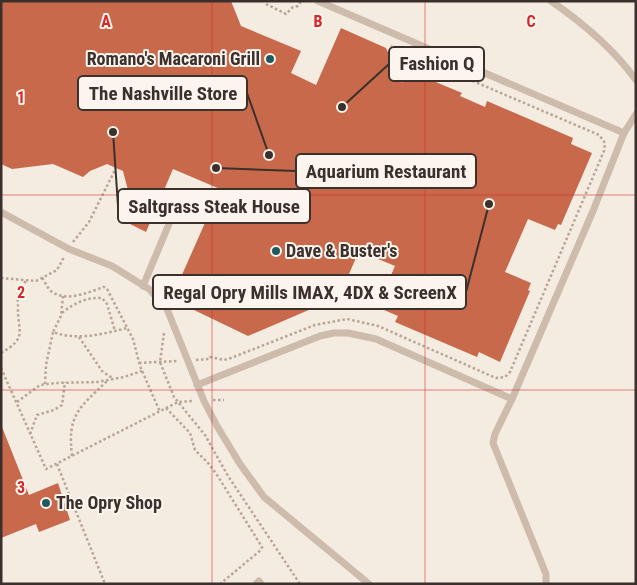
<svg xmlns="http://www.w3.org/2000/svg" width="637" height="585" font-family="'Roboto Condensed',sans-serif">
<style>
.building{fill:#c8694b}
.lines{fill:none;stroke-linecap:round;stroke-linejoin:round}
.path{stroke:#b9a596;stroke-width:2.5;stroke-dasharray:2.5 2.5;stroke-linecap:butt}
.service{stroke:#cdbbac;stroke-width:7}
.grid{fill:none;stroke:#d62828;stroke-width:1;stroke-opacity:0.55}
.poi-dot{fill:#1f5a5e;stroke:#fbf5ee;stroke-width:2}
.labels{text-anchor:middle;stroke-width:4;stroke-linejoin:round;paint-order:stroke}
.poi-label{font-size:18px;font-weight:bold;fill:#3b302b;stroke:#fbf5ee;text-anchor:start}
.grid-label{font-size:16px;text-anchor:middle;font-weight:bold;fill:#d62828;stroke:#fbf5ee;stroke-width:4;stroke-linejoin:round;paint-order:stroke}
.leader{fill:none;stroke:#3b302b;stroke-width:2}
.callout-dot{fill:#3b302b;stroke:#fbf5ee;stroke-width:2}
.callout{fill:#fbf5ee;stroke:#3b302b;stroke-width:2}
.callout-label{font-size:19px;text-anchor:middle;font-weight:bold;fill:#3b302b}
</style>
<rect width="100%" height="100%" fill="#f4ebe1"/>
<!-- building -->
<g class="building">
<path d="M 1,1 L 231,1 L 241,26 L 301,51 L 291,73 L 316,85 L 341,28 L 386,48 L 402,83 L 407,70 L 462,93 L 460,96 L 485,107 L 487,101 L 573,138 L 571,144 L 592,153 L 561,225 L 558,224 L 555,230 L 528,219 L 505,272 L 531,283 L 528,290 L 530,291 L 500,362 L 479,352 L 477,357 L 395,322 L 398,316 L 377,307 L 395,266 L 359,251 L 339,297 L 248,336 L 194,310 L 181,277 L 220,189 L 173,169 L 146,232 L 124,221 L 128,207 L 129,194 L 123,171 L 116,168 L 107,164 L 90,171 L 83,177 L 53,164 L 12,169 L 1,164 Z"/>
<path d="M 2,427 L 29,495 L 58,483 L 70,520 L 39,532 L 36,524 L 1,538 Z"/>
</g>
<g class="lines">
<!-- path -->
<g class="path">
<path d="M 266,4 L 286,14 L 293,7 L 298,6 L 301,1"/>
<path d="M 73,242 L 89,222 L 116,168"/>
<path d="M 1,278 L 36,281 L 57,270 L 64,257"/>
<path d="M 42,278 C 45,281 47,288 51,291 C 66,303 89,292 104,287 L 107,289 L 133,339 L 140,366 L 160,412"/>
<path d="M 63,296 L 61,316 L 53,332 C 77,341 103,334 127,328"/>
<path d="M 62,313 C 74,303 87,297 102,298 L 107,304 L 115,331"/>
<path d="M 164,333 L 160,362 L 174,397 L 205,435 L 228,476 L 300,584"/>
<path d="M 79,337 L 102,371 L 112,378"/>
<path d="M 1,353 C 29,337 17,332 18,306 C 18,303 17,298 18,294 C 20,290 24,285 26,280"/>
<path d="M 196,360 L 209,359 L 210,357 L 224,360 L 231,358 L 315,325 L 347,319 L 378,326 L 496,378 L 505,377 L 510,372 L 604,151 L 605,143 L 599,135 L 391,46"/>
<path d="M 139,363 L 178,361"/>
<path d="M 1,368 L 46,469 L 178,402 L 193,401"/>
<path d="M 45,384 L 46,365 L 53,332"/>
<path d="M 213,400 L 224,400"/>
<path d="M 17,402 L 40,385 L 55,383 L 97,382 L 124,377 L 142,371"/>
<path d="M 166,408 L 190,433 L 195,450 L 209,464 L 217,475 L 262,547 L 261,550 L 220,584"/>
<path d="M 30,434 L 37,415 L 54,410 L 62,405 L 65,382"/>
<path d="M 72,456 C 67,415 79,408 107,381"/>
<path d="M 57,464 L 105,584"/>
</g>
<!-- service -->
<g class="service">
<path d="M 318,1 L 624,133"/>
<path d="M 551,1 C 583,23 613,48 636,80"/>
<path d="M 1,212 L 69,249 L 112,266 L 149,289 L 167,309 L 204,401 L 217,426 L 240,464 L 264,497 L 369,584"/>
<path d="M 143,286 L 179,200"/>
<path d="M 197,385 L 320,336 L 334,333 L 348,333 L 376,339 L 512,399 L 593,211 L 624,133 L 636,114"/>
<path d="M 512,399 L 495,434 L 493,443 L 546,574 L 546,584"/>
<path d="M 256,584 L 259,581 L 261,584"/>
</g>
</g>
<!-- grid -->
<path class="grid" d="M 212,1 L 212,584M 425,1 L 425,584M 1,195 L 636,195M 1,390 L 636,390"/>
<!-- markers -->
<g class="poi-dot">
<circle cx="270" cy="59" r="5"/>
<circle cx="276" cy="251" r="5"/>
<circle cx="46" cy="503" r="5"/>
</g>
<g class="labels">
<!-- poi labels -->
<g class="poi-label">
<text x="260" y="65" text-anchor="end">Romano's Macaroni Grill</text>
<text x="286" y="257">Dave &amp; Buster's</text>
<text x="56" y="509">The Opry Shop</text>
</g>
</g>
<g class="grid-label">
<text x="106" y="27">A</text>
<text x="318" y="27">B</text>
<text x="531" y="27">C</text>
<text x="21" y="103">1</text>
<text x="21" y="298">2</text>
<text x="21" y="493">3</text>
</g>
<!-- callouts -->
<path class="leader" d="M342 107L389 64M269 155L247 93M216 168L296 171M113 132L118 206M489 204L466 292"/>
<g class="callout-dot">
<circle cx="342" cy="107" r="5"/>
<circle cx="269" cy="155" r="5"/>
<circle cx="216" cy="168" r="5"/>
<circle cx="113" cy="132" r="5"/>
<circle cx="489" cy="204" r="5"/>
</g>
<g class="callout">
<rect x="389" y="47" width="95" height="34" rx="5"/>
<rect x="78" y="76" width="169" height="34" rx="5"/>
<rect x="296" y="154" width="180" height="34" rx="5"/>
<rect x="118" y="189" width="192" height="34" rx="5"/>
<rect x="153" y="275" width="313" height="34" rx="5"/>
</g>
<g class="callout-label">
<text x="437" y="70">Fashion Q</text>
<text x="163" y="100">The Nashville Store</text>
<text x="386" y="178">Aquarium Restaurant</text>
<text x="214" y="213">Saltgrass Steak House</text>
<text x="310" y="299">Regal Opry Mills IMAX, 4DX &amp; ScreenX</text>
</g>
<!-- border -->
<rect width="637" height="585" fill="none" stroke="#3b302b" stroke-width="5"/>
</svg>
